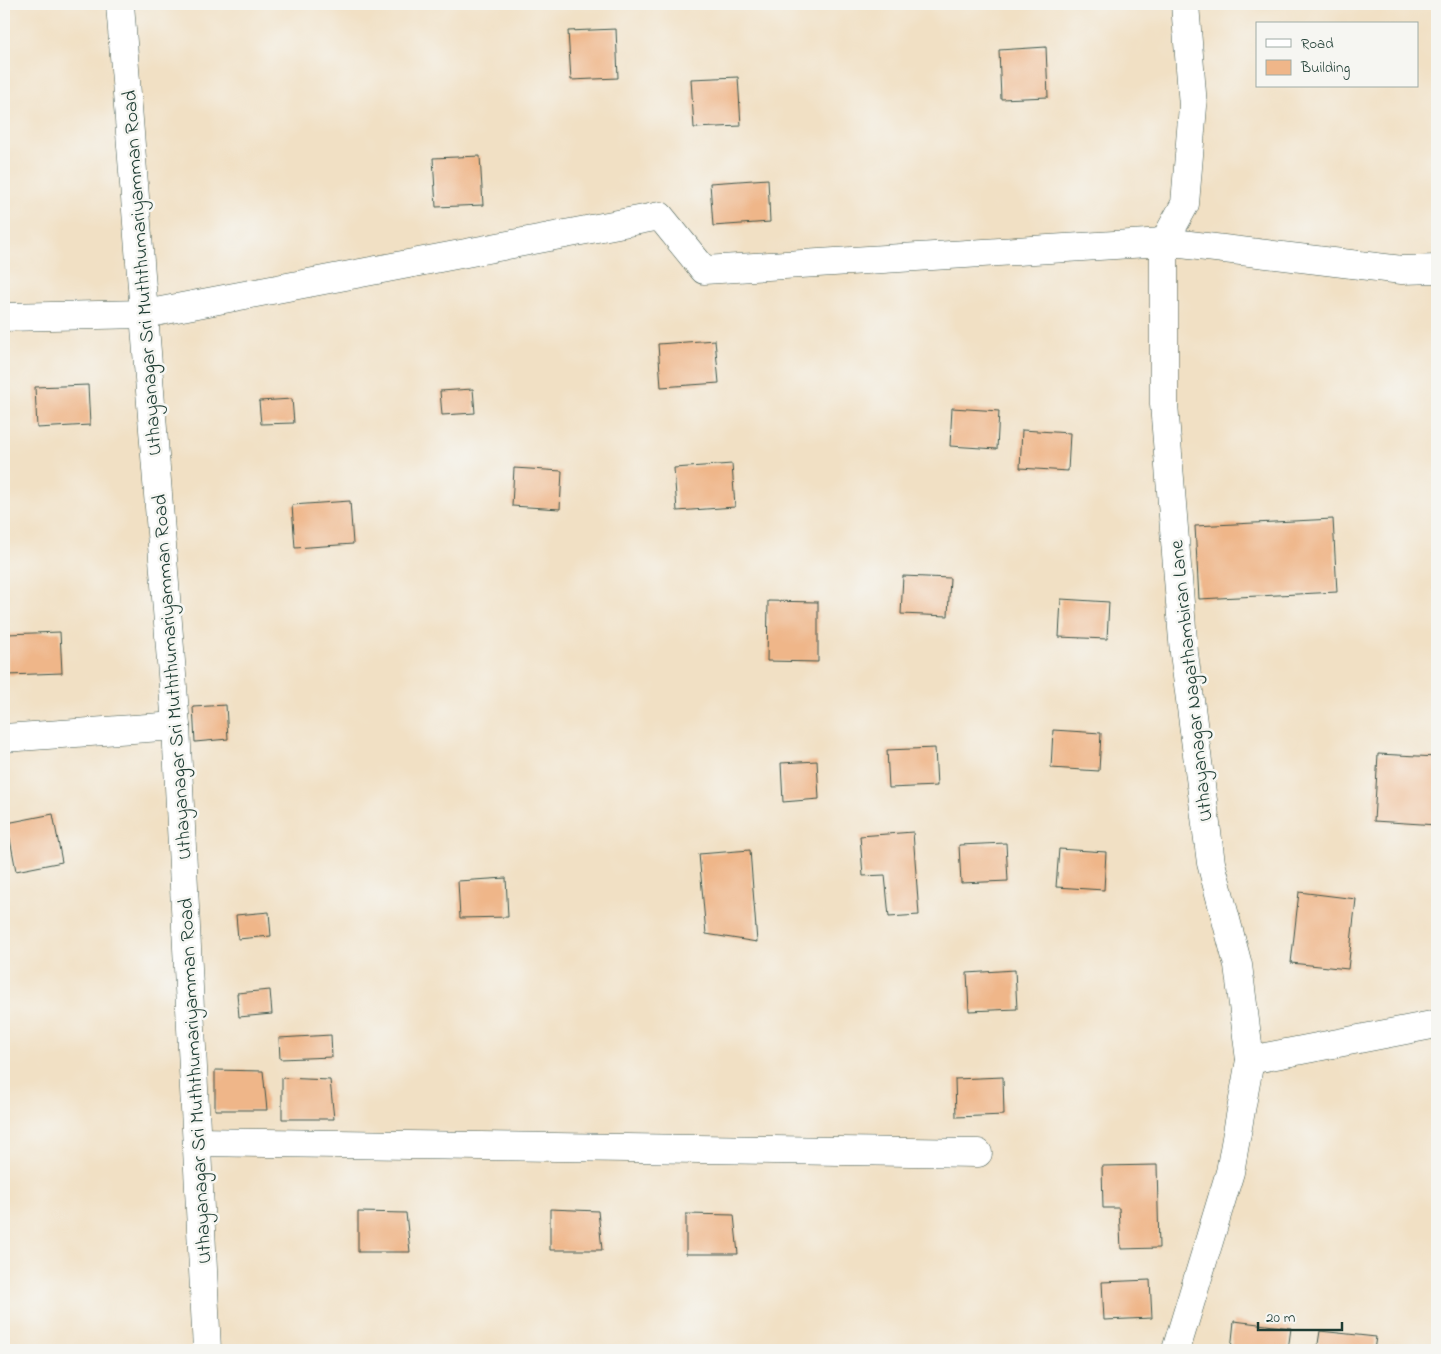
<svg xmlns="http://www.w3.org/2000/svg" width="1441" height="1354" font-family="'Indie Flower',sans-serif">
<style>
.building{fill:#efb689}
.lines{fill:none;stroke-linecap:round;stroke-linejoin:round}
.street-casing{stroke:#3e554a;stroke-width:29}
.street{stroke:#fff;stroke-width:28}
.labels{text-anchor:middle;stroke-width:5;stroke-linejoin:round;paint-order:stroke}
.street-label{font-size:20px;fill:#1f3d34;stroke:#f6f6f2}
</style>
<rect width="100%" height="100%" fill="#f6f6f2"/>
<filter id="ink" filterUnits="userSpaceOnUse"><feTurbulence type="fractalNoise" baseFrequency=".02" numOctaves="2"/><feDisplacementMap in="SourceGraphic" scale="10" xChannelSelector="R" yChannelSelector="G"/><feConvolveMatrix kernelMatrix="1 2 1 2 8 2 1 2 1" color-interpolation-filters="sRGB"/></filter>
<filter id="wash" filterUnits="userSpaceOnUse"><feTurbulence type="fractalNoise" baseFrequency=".0096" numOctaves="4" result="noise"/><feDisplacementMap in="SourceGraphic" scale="20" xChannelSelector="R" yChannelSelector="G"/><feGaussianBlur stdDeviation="1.12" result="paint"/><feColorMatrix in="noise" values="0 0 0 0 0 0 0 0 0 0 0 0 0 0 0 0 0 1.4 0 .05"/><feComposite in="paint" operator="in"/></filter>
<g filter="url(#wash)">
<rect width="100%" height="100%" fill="#f1e0c4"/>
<g id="blocks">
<!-- building -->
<g class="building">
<path d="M 616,29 L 618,78 L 571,80 L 568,31 Z"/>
<path d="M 1046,47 L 1048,97 L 1001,99 L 999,50 Z"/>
<path d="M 738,77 L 741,126 L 694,128 L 691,79 Z"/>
<path d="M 480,156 L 483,205 L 436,207 L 433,158 Z"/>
<path d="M 768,179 L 770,222 L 713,226 L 710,183 Z"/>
<path d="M 715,340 L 719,383 L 661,387 L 658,344 Z"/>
<path d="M 88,385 L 90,425 L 37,428 L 35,387 Z"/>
<path d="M 473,389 L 475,413 L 442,415 L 440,391 Z"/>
<path d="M 292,399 L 294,423 L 261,424 L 259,401 Z"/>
<path d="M 952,408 L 999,411 L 997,449 L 950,446 Z"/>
<path d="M 1022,430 L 1070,433 L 1068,471 L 1020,468 Z"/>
<path d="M 732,464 L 735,507 L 677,511 L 674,468 Z"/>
<path d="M 514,468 L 562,471 L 560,509 L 512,506 Z"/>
<path d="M 350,501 L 353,544 L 295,548 L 292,505 Z"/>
<path d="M 1333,519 L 1337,592 L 1199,599 L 1195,526 Z"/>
<path d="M 1433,523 L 1437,523 L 1437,590 L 1434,590 Z"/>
<path d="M 903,576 L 950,578 L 948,616 L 901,614 Z"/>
<path d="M 1061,599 L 1109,602 L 1107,639 L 1059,637 Z"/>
<path d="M 768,601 L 818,602 L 818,662 L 767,661 Z"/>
<path d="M 60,632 L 62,673 L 8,675 L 7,634 Z"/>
<path d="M 226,705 L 228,739 L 195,742 L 193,707 Z"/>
<path d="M 1053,730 L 1101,733 L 1099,771 L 1051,768 Z"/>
<path d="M 935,748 L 937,786 L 889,788 L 887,750 Z"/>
<path d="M 1378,754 L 1437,757 L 1437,825 L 1374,821 Z"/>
<path d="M 817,761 L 819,799 L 783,802 L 781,763 Z"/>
<path d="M 53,814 L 62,862 L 16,871 L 7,823 Z"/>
<path d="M 913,832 L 919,915 L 889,917 L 885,875 L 863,876 L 860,836 Z"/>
<path d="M 1006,843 L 1008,881 L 961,883 L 959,845 Z"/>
<path d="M 1059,849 L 1106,852 L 1104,890 L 1056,887 Z"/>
<path d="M 750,850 L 757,942 L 706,934 L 699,854 Z"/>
<path d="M 506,878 L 508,917 L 460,918 L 458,881 Z"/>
<path d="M 1299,892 L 1356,899 L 1348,969 L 1291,963 Z"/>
<path d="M 269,912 L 271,936 L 238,939 L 236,915 Z"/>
<path d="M 1015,970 L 1017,1009 L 969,1011 L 967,973 Z"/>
<path d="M 270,990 L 272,1014 L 239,1017 L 237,993 Z"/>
<path d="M 331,1035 L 332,1057 L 280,1059 L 279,1038 Z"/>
<path d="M 215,1070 L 263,1071 L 267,1110 L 215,1110 Z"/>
<path d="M 1003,1077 L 1004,1115 L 956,1117 L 955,1079 Z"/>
<path d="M 282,1078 L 330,1080 L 334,1119 L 282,1119 Z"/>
<path d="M 1157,1165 L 1159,1248 L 1121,1249 L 1119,1208 L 1103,1208 L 1102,1166 Z"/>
<path d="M 550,1209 L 598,1211 L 602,1250 L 550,1250 Z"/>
<path d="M 358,1212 L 406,1213 L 410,1252 L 358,1252 Z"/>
<path d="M 686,1214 L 734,1215 L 738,1254 L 686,1254 Z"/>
<path d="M 1150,1280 L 1152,1318 L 1104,1320 L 1102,1282 Z"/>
<path d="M 1234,1321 L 1291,1328 L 1288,1350 L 1231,1350 Z"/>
<path d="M 1320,1331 L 1376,1337 L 1374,1350 L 1317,1350 Z"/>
</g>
</g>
</g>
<g filter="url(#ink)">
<use href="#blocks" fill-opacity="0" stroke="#3e554a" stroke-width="1"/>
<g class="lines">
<!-- street casing -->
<g class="street-casing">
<g id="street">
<path d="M 120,4 L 176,726 L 207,1350"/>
<path d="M 4,317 L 145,314 L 660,216 L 704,270 L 1164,242 L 1402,270 L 1437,269"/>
<path d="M 4,738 L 176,726"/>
<path d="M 1250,1060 L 1437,1024"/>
<path d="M 197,1142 L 978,1153"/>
<path d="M 1176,1350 L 1230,1172 L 1250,1060 L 1238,965 L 1211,863 L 1184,653 L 1164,404 L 1164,242 L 1185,204 L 1193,106 L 1185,4"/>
</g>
</g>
<!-- street -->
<use href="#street" class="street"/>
</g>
</g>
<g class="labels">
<!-- street labels -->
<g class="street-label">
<text transform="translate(141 273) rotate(-94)" y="7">Uthayanagar Sri Muththumariyamman Road</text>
<text transform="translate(171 677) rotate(-94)" y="7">Uthayanagar Sri Muththumariyamman Road</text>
<text transform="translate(1190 681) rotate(-96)" y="7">Uthayanagar Nagathambiran Lane</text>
<text transform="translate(194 1081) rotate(-93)" y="7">Uthayanagar Sri Muththumariyamman Road</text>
</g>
</g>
<!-- margin -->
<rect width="1441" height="1354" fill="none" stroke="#f6f6f2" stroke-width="20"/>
<!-- legend -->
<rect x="1256" y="22" width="162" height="65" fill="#f6f6f2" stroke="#a0aca6"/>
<rect x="1266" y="39" width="25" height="8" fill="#ffffff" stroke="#a0aca6"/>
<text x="1301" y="48" font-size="15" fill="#1f3d34">Road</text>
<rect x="1266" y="60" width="25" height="15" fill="#efb689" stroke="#a0aca6"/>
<text x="1301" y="72" font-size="15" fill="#1f3d34">Building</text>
<!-- scale -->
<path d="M1258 1322v8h84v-8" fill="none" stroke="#1f3d34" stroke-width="2.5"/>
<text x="1266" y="1322" font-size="15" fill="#1f3d34" stroke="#f6f6f2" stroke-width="4" paint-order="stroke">20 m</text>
</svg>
